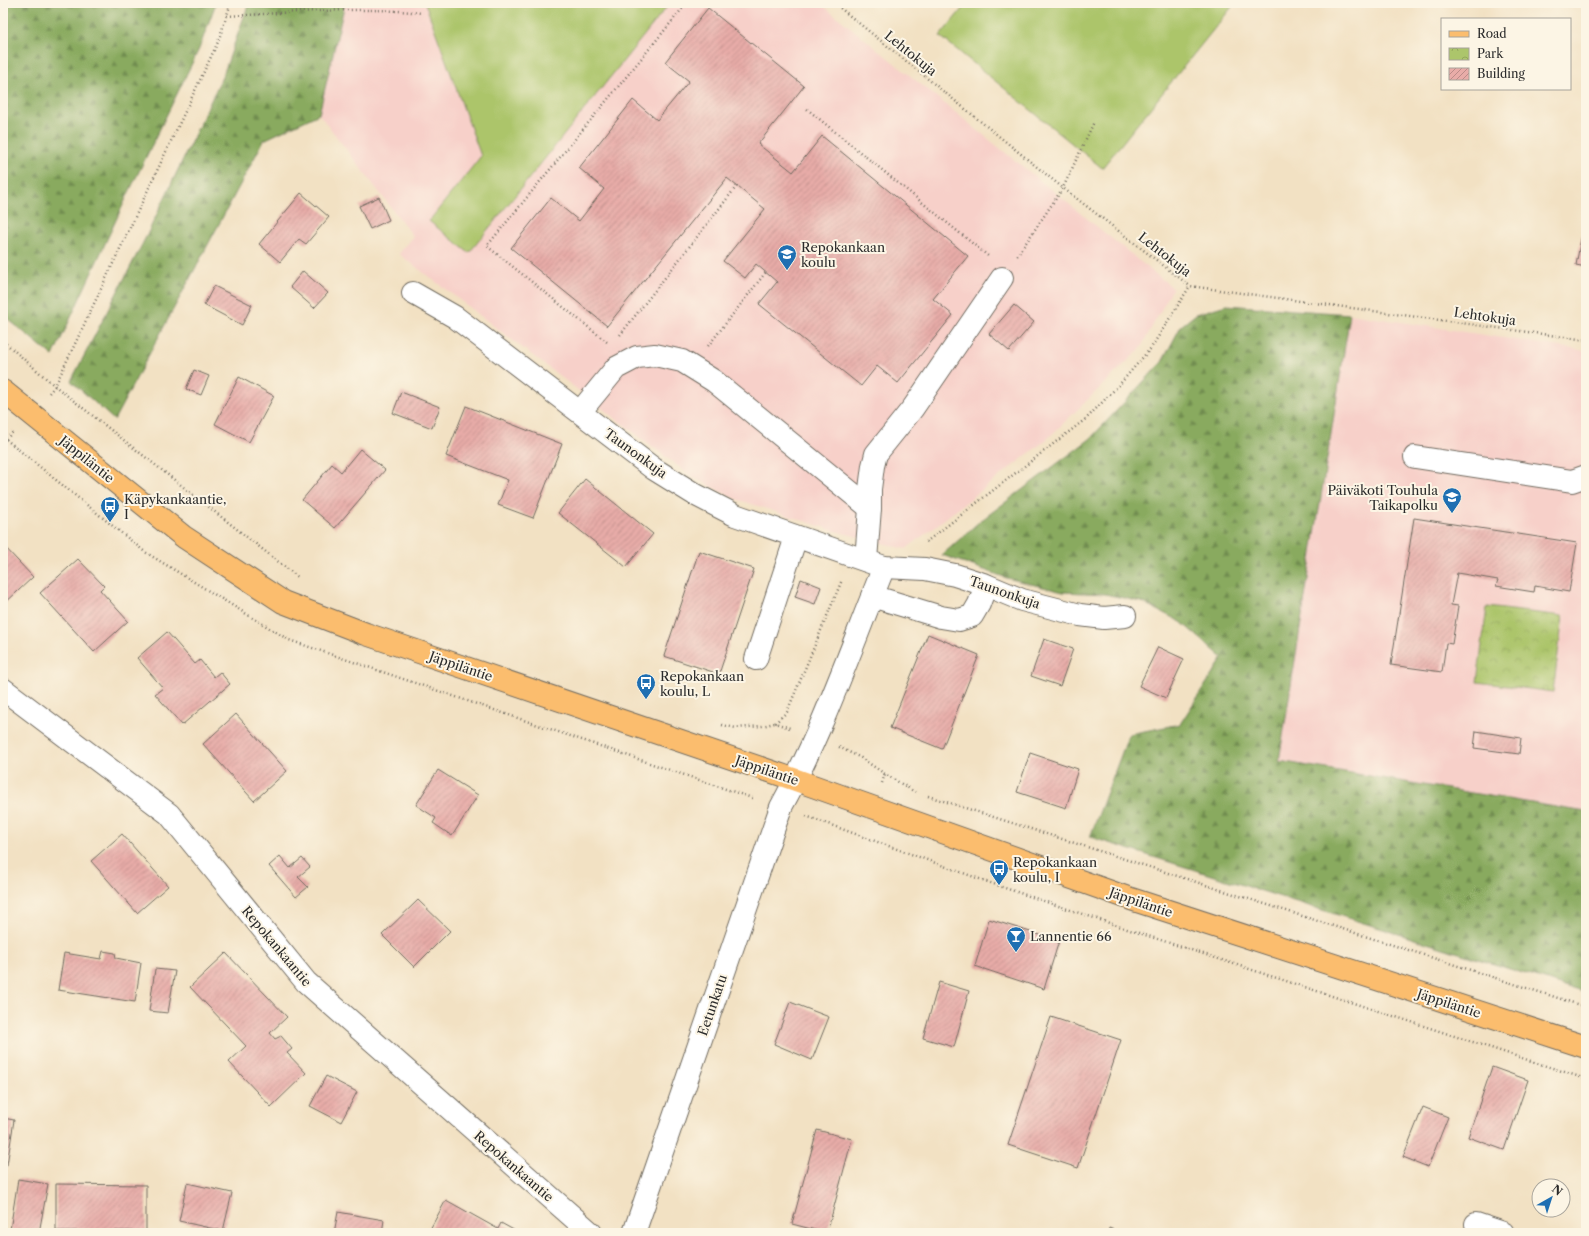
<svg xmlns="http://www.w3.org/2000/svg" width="1589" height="1236" font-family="'Libre Caslon Text',serif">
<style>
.built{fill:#f7d0c9}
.forest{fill:url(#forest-firs);stroke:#5a6a45}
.park{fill:url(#park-crowns);stroke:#6c784b}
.garden{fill:#acc56b;stroke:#6c784b}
.building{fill:url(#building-hatch)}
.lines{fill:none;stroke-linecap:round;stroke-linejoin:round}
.minor-casing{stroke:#716b60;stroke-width:24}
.major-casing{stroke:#716b60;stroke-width:24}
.path{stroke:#716b60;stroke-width:2.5;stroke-dasharray:1 3;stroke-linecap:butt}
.minor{stroke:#fff;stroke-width:22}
.major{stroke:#fbbd6e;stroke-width:22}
.labels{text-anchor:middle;stroke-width:4;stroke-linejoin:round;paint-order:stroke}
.street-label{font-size:13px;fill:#2b2b2b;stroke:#fcf5e5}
.poi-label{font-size:13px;fill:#2b2b2b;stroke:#fcf5e5;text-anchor:start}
</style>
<defs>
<pattern id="forest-firs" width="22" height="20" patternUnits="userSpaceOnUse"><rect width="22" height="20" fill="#89aa5f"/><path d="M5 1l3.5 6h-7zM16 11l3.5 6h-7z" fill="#708b4f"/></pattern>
<pattern id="park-crowns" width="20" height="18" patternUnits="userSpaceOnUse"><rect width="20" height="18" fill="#acc56b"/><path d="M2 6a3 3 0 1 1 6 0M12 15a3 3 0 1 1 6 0" fill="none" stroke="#94a95d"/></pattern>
<pattern id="building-hatch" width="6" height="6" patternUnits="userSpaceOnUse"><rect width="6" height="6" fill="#e8aca8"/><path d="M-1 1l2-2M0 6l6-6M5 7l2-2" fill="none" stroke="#bc8c89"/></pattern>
</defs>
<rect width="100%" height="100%" fill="#fcf5e5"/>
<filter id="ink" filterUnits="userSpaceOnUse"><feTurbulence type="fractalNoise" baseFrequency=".025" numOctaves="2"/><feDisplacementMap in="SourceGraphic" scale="8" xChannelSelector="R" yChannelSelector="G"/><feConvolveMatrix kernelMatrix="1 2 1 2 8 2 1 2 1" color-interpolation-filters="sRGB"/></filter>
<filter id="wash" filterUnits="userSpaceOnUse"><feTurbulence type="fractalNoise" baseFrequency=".012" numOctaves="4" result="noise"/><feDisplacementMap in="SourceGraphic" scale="16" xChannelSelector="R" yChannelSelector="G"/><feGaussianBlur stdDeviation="0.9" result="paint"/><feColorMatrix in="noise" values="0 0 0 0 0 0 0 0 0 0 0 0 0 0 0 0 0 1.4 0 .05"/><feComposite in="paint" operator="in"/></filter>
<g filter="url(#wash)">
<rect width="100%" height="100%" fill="#f2e1c3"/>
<!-- built -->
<g class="built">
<path d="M 345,3 L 820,3 L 1173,288 L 1140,349 L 1046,440 L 906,549 L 835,531 L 733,498 L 691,476 L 399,254 L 413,236 L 319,114 Z"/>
<path d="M 1350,314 L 1586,351 L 1586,812 L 1279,761 Z"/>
</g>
<!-- forest -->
<g class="forest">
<path d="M 3,3 L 216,3 L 199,49 L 129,192 L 53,356 L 3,315 Z"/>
<path d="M 249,3 L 345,3 L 319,114 L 264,140 L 114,420 L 71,381 L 147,235 L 223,75 Z"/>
<path d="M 1226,305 L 1350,314 L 1279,761 L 1586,812 L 1586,993 L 1090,837 L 1129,734 L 1180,724 L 1223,658 L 1181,622 L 1142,602 L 1105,594 L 1063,592 L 1007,578 L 942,555 L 979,522 L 1090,439 L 1162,362 L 1181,326 L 1196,314 Z"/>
</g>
<!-- park -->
<path class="park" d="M 1487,607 L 1563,616 L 1553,692 L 1477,682 Z"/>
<!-- garden -->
<g class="garden">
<path d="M 425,3 L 670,3 L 469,253 L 429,221 L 481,156 Z"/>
<path d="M 967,3 L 1235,3 L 1102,168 L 940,36 Z"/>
</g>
<g id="blocks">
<!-- building -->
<g class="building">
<path d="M 708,8 L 804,86 L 758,144 L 793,172 L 822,136 L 968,256 L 933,299 L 953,315 L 898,383 L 877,366 L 861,386 L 759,304 L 777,282 L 756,264 L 745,278 L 723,261 L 765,209 L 727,178 L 607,326 L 511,248 L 551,198 L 579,221 L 604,189 L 579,168 L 633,100 L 657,120 L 689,81 L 665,62 Z"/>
<path d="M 301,193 L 329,217 L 306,244 L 299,239 L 280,262 L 259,244 Z"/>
<path d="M 379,197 L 389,220 L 370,229 L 359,206 Z"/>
<path d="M 1583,229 L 1586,230 L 1586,267 L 1576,265 Z"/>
<path d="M 303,271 L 328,293 L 314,308 L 290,287 Z"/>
<path d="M 214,286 L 252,305 L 242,325 L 204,305 Z"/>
<path d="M 1014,305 L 1034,322 L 1009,351 L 989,334 Z"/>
<path d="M 194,370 L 209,376 L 201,395 L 186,389 Z"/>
<path d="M 239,377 L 274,396 L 249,442 L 215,424 Z"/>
<path d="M 401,392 L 440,407 L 432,428 L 393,413 Z"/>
<path d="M 466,406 L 562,444 L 533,518 L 498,505 L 508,480 L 446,456 Z"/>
<path d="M 360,449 L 385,470 L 335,528 L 302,500 L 332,464 L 341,472 Z"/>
<path d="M 585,479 L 653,534 L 626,567 L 558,513 Z"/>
<path d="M 1414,518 L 1577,543 L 1569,592 L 1535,586 L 1534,592 L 1496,586 L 1498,580 L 1457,573 L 1451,605 L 1458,606 L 1452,644 L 1446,643 L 1442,672 L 1391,665 Z"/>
<path d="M 3,545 L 33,577 L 3,605 Z"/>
<path d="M 699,551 L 754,569 L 719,674 L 664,656 Z"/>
<path d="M 78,559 L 104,586 L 100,590 L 128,621 L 94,652 L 40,593 Z"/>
<path d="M 801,579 L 821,587 L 815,604 L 795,597 Z"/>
<path d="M 167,632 L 195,664 L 200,660 L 214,677 L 220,672 L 230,684 L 182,725 L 155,694 L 163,688 L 137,658 Z"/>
<path d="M 928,634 L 979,655 L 942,749 L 890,728 Z"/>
<path d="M 1044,639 L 1073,649 L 1060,686 L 1031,676 Z"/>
<path d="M 1158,647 L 1184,659 L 1166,698 L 1139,686 Z"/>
<path d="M 236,714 L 287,771 L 254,801 L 203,744 Z"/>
<path d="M 1476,731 L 1521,738 L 1519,754 L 1474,748 Z"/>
<path d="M 1030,753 L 1078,769 L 1066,808 L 1017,792 Z"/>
<path d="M 438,770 L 478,795 L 452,836 L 433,823 L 436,818 L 416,805 Z"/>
<path d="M 122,834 L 168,886 L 137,913 L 91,861 Z"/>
<path d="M 280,856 L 290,868 L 302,858 L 310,867 L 298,877 L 308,887 L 296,897 L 269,866 Z"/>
<path d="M 418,900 L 450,931 L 414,967 L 382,935 Z"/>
<path d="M 989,919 L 1059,941 L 1044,989 L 975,966 Z"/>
<path d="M 103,951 L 115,953 L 116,958 L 141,963 L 135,1002 L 58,990 L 64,953 L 101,959 Z"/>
<path d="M 226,953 L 287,1017 L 270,1033 L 275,1039 L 281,1036 L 292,1049 L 287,1053 L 306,1073 L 271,1107 L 229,1062 L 246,1046 L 190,987 Z"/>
<path d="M 155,969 L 175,971 L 168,1013 L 149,1011 Z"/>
<path d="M 939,982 L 969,991 L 954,1047 L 923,1038 Z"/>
<path d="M 790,1002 L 829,1017 L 812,1060 L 774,1044 Z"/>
<path d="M 1051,1017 L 1121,1040 L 1078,1168 L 1008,1145 Z"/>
<path d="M 1492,1067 L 1528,1080 L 1504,1150 L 1468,1137 Z"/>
<path d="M 326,1076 L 357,1092 L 341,1122 L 310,1106 Z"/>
<path d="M 1423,1107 L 1448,1117 L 1428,1167 L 1403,1157 Z"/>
<path d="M 3,1118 L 14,1120 L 7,1165 L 3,1164 Z"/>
<path d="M 817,1130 L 852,1139 L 827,1233 L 792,1224 Z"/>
<path d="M 18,1179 L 48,1184 L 39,1233 L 29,1233 L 10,1230 Z"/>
<path d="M 187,1183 L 232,1193 L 223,1231 L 179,1221 Z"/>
<path d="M 56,1184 L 146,1185 L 146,1231 L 56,1231 Z"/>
<path d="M 446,1200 L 498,1229 L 501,1223 L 519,1233 L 428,1233 Z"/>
<path d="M 338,1212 L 384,1220 L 382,1233 L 334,1233 Z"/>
<path d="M 1109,1228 L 1122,1233 L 1108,1233 Z"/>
</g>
</g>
</g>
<g filter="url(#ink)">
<use href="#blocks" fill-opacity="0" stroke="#716b60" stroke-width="1"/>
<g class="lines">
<!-- minor casing -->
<g class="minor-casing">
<g id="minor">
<path d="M 413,293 L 455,317 L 654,469 L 696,495 L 735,515 L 884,567 L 925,569 L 955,575 L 986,585 L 1022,600 L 1080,615 L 1104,618 L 1125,616"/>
<path d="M 580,412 L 616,368 L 637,357 L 655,355 L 682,361 L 714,381 L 870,508"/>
<path d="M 1415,457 L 1572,481 L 1586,476"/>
<path d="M 866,560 L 870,508 L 870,489 L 873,466 L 876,454 L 913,408 L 1002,278"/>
<path d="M 872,596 L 941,617 L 959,620 L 972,616 L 979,604 L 986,585"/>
<path d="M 756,659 L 796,537"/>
<path d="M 3,689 L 169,814 L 306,982 L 591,1233"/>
<path d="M 1476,1224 L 1503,1233"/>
<path d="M 634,1233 L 781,807 C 823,731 851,647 884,567"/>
</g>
</g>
<!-- major casing -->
<g class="major-casing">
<path id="major" d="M 3,391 L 184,537 L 283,602 L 366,634 L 796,780 L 1131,899 L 1586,1047"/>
</g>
<!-- path -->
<g class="path">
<path d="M 834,3 L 1063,188 L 1190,286 L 1586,340"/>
<path d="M 227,16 C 292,13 357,6 422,13"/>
<path d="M 807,109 L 988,256"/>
<path d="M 1017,256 L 1063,188 L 1094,122"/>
<path d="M 620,335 L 737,186"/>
<path d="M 3,341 L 55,386 L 299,578"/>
<path d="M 607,342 L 487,246 L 687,3"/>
<path d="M 708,346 L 766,272"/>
<path d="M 49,393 L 55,386 L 218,42 L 231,3"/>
<path d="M 3,437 L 145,552 L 289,640 L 755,799"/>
<path d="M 6,439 L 13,432"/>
<path d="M 926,542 L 1087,418 L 1119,385 L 1151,348 L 1190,286"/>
<path d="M 775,723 L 787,712 L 842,580"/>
<path d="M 722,725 L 736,728 L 762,726 L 775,723 L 790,728"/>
<path d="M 839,747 L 861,758 L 885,774 L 915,792"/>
<path d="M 882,783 L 885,774"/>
<path d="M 928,796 L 1586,1007"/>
<path d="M 806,816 L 999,886 L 1133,931 L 1586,1079"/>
</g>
<!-- minor -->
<use href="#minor" class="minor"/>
<!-- major -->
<use href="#major" class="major"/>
</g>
</g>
<!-- icons -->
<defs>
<g id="school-pin" transform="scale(1)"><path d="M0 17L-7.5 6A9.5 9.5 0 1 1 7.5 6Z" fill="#1f6fb2" stroke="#fcf5e5"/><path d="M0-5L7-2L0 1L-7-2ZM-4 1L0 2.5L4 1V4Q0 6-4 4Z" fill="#fff"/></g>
<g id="bus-pin" transform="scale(1)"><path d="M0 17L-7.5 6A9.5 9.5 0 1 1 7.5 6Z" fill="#1f6fb2" stroke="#fcf5e5"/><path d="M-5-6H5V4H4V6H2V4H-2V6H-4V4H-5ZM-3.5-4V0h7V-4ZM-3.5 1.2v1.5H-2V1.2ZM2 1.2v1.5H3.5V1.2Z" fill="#fff"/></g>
<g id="bar-pin" transform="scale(1)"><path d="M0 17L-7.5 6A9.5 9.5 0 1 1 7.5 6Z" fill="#1f6fb2" stroke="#fcf5e5"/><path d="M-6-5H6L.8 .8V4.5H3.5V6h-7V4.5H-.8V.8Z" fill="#fff"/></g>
</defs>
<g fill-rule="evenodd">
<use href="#school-pin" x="787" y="254"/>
<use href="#school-pin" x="1452" y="497"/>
<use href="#bus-pin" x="110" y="506"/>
<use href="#bus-pin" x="646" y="683"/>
<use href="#bus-pin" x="999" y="869"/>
<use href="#bar-pin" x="1016" y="936"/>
</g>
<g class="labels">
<!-- street labels -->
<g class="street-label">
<text transform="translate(911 53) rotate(39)" y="5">Lehtokuja</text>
<text transform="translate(1165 254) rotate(38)" y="5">Lehtokuja</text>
<text transform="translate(1485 316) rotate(8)" y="5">Lehtokuja</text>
<text transform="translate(636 453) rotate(36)" y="5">Taunonkuja</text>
<text transform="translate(87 459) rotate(39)" y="5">Jäppiläntie</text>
<text transform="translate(1005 592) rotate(19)" y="5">Taunonkuja</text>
<text transform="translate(461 666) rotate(19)" y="5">Jäppiläntie</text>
<text transform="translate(767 770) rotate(19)" y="5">Jäppiläntie</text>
<text transform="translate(1141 902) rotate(19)" y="5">Jäppiläntie</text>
<text transform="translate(277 946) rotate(50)" y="5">Repokankaantie</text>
<text transform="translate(1449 1003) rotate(18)" y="5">Jäppiläntie</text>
<text transform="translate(712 1005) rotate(-71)" y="5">Eetunkatu</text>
<text transform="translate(514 1166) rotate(41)" y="5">Repokankaantie</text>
</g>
<!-- poi labels -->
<g class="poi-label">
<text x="801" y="252">Repokankaan<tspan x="801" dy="15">koulu</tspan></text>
<text x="1438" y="495" text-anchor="end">Päiväkoti Touhula<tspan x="1438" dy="15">Taikapolku</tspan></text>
<text x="124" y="504">Käpykankaantie,<tspan x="124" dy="15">I</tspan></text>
<text x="660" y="681">Repokankaan<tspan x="660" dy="15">koulu, L</tspan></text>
<text x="1013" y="867">Repokankaan<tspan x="1013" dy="15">koulu, I</tspan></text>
<text x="1030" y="941">Lannentie 66</text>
</g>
</g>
<!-- margin -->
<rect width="1589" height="1236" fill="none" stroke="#fcf5e5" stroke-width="16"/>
<!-- legend -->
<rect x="1441" y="18" width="130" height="72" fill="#fcf5e5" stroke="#a8a49b"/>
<rect x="1449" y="31" width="20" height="6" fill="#fbbd6e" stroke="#a8a49b"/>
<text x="1477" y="38" font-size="12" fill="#2b2b2b">Road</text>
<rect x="1449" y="48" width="20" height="12" fill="url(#park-crowns)" stroke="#a8a49b"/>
<text x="1477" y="58" font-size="12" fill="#2b2b2b">Park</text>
<rect x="1449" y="68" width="20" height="12" fill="url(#building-hatch)" stroke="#a8a49b"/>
<text x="1477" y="78" font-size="12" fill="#2b2b2b">Building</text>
<!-- north arrow -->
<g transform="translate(1551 1198) rotate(39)"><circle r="19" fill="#fcf5e5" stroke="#a8a49b"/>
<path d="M0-3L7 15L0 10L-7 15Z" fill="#1f6fb2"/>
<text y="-6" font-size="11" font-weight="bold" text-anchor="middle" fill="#2b2b2b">N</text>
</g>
</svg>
